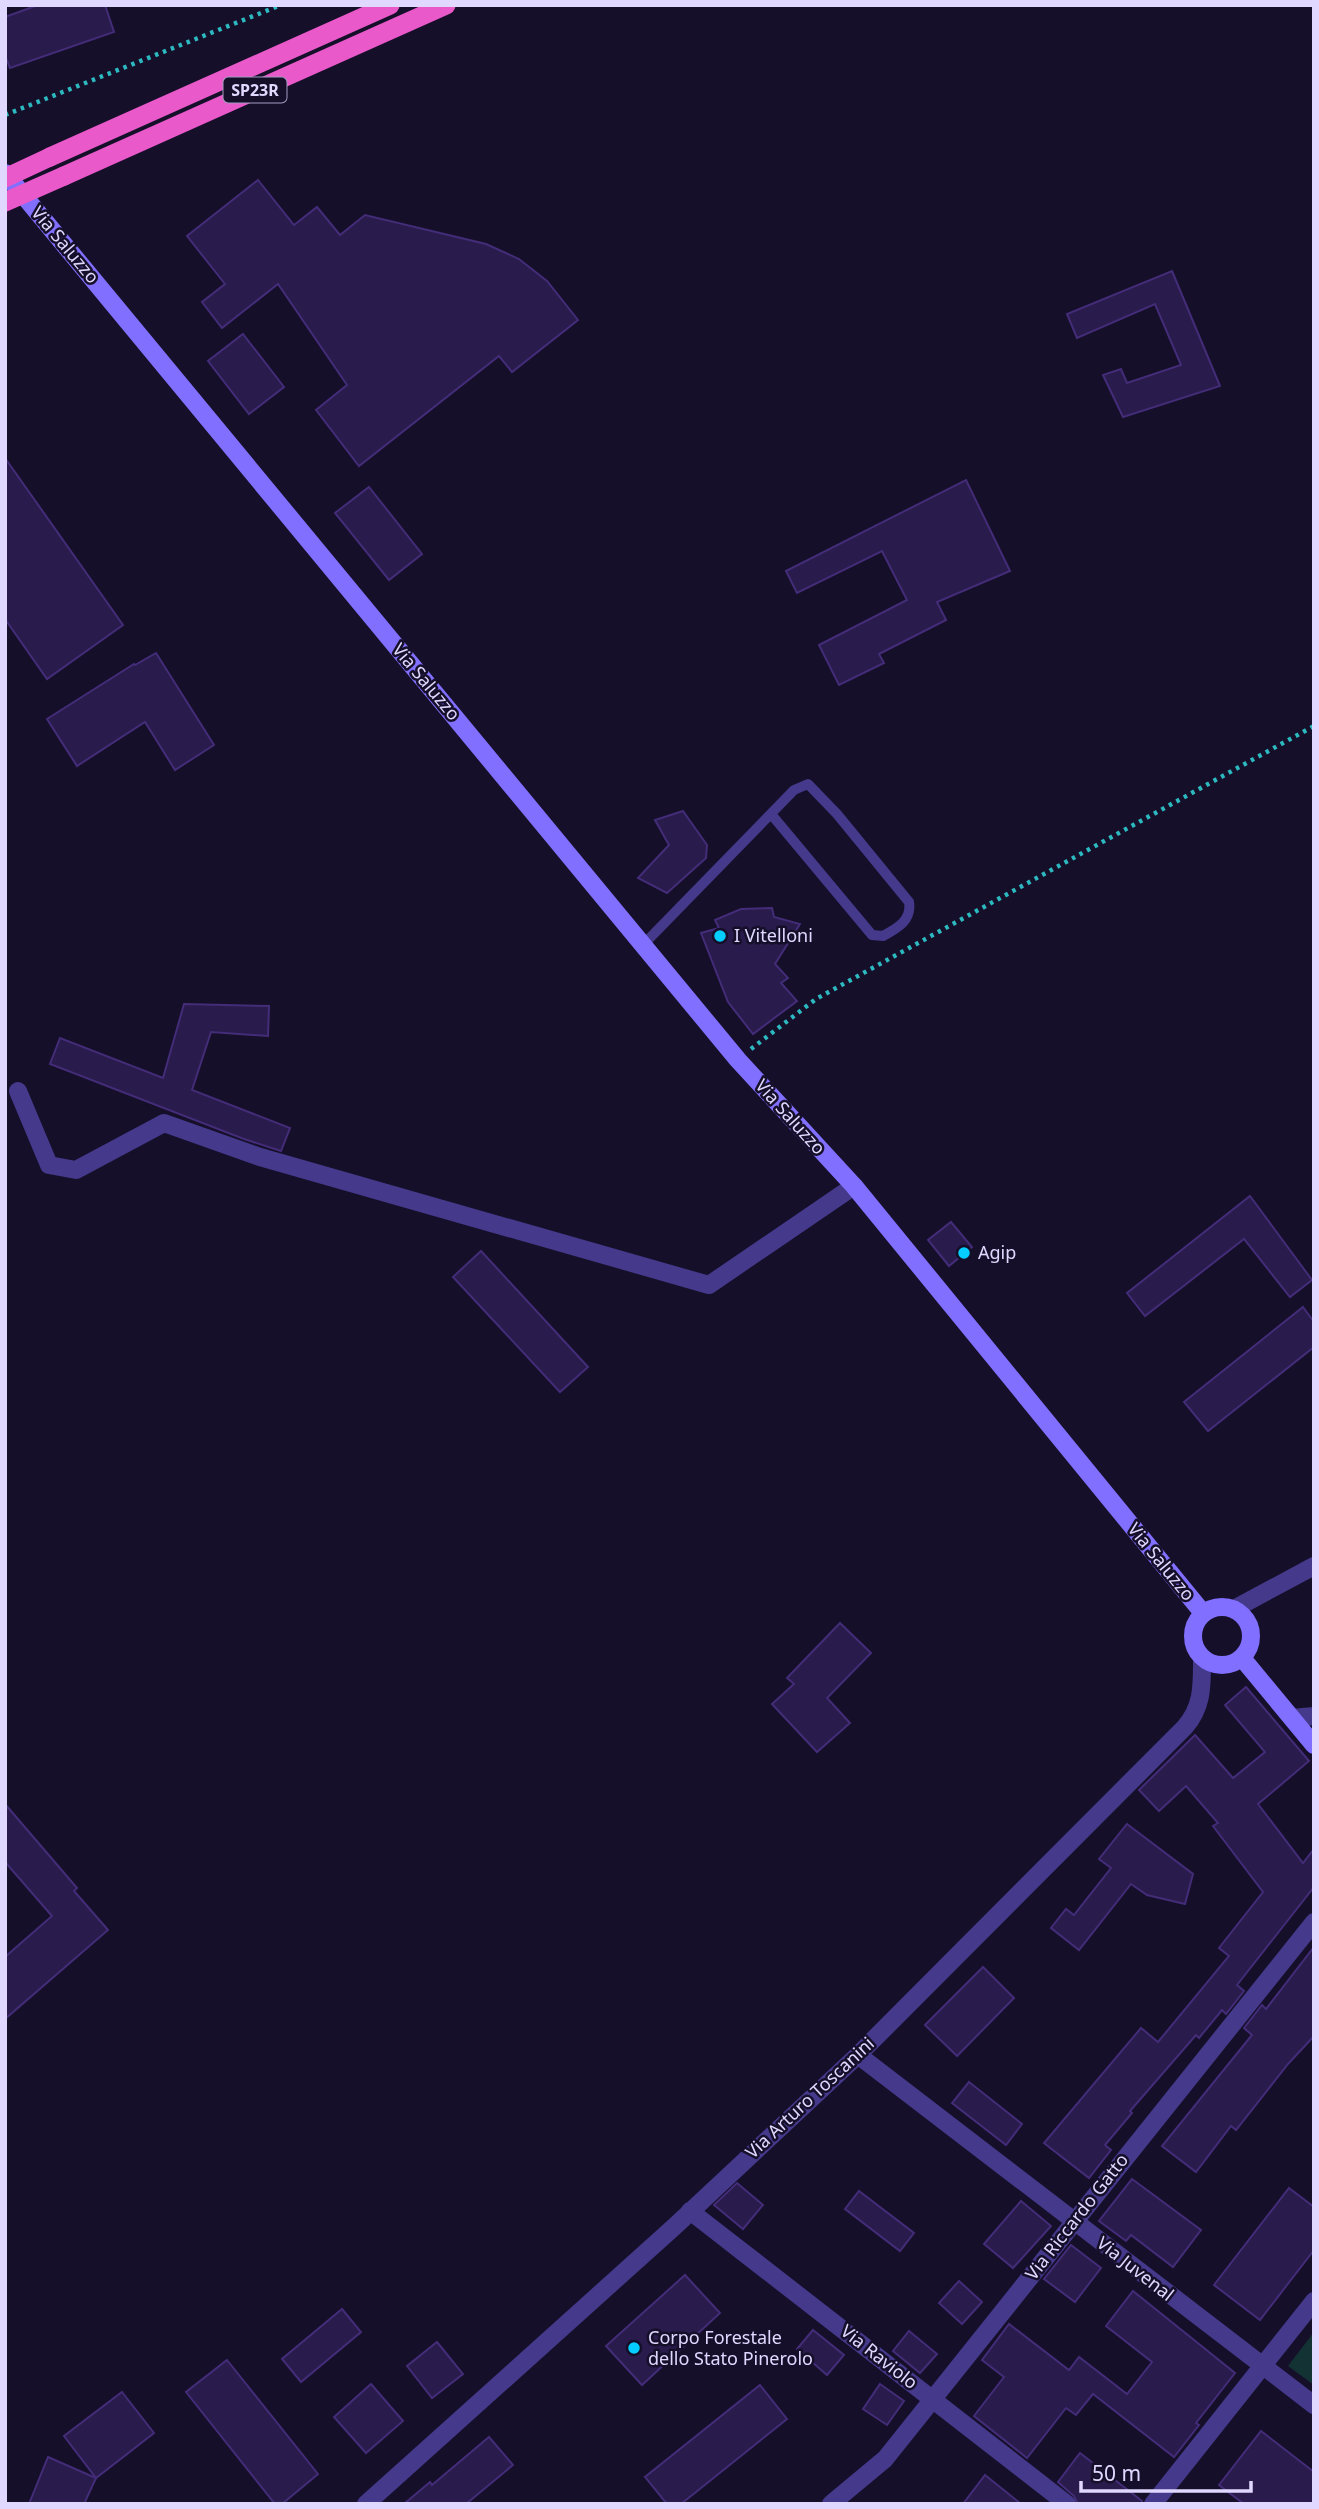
<svg xmlns="http://www.w3.org/2000/svg" width="1319" height="2509" font-family="'Noto Sans',sans-serif">
<style>
.green{fill:#123234}
.building{fill:#291b4b;stroke:#432c78;stroke-width:2}
.lines{fill:none;stroke-linecap:round;stroke-linejoin:round}
.path{stroke:#2cb9bf;stroke-width:4.5;stroke-dasharray:3.5 5;stroke-linecap:butt}
.service{stroke:#44398a;stroke-width:10}
.minor{stroke:#44398a;stroke-width:18}
.secondary{stroke:#816fff;stroke-width:18}
.trunk{stroke:#e959ca;stroke-width:19}
.trunk-bridge{stroke:#e959ca;stroke-width:19}
.poi-dot{fill:#04cdff;stroke:#160f2a;stroke-width:2.5}
.labels{text-anchor:middle;stroke-width:5;stroke-linejoin:round;paint-order:stroke}
.shield{fill:#160f2a;stroke:#a39cbf;stroke-width:2}
.shield-label{font-size:16px;font-weight:bold;fill:#e0d8ff}
.street-label{font-size:18px;fill:#e0d8ff;stroke:#160f2a}
.poi-label{font-size:18px;fill:#e0d8ff;stroke:#160f2a;text-anchor:start}
</style>
<rect width="100%" height="100%" fill="#160f2a"/>
<!-- green -->
<path class="green" d="M 1314,2332 L 1314,2385 L 1288,2366 Z"/>
<!-- building -->
<g class="building">
<path d="M 38,5 L 105,5 L 114,32 L 10,68 L 5,55 L 5,17 Z"/>
<path d="M 258,180 L 294,225 L 317,207 L 340,235 L 365,215 L 486,244 L 519,259 L 547,281 L 578,320 L 512,372 L 499,356 L 359,466 L 316,410 L 347,385 L 278,284 L 222,328 L 202,302 L 225,284 L 187,236 Z"/>
<path d="M 1172,271 L 1220,386 L 1123,417 L 1103,375 L 1121,369 L 1127,383 L 1181,365 L 1155,304 L 1077,338 L 1067,314 Z"/>
<path d="M 243,334 L 284,387 L 249,414 L 208,361 Z"/>
<path d="M 5,458 L 123,625 L 47,679 L 5,619 Z"/>
<path d="M 966,480 L 1010,571 L 937,602 L 946,620 L 879,654 L 884,663 L 839,685 L 819,645 L 907,600 L 882,551 L 797,593 L 786,571 Z"/>
<path d="M 369,487 L 422,554 L 389,580 L 335,513 Z"/>
<path d="M 156,653 L 214,745 L 175,770 L 145,722 L 77,766 L 47,719 L 134,664 L 135,665 Z"/>
<path d="M 683,811 L 707,845 L 706,858 L 667,893 L 638,878 L 669,845 L 655,820 Z"/>
<path d="M 772,908 L 774,917 L 800,924 L 775,964 L 788,978 L 781,983 L 797,1001 L 753,1034 L 728,1002 L 701,933 L 719,928 L 715,920 L 741,909 Z"/>
<path d="M 184,1004 L 269,1006 L 268,1036 L 211,1032 L 192,1090 L 290,1128 L 281,1151 L 244,1139 L 50,1064 L 60,1038 L 163,1078 Z"/>
<path d="M 1250,1196 L 1312,1280 L 1290,1297 L 1244,1239 L 1145,1316 L 1127,1293 Z"/>
<path d="M 951,1222 L 972,1247 L 949,1266 L 928,1240 Z"/>
<path d="M 481,1251 L 588,1367 L 560,1392 L 453,1277 Z"/>
<path d="M 1303,1307 L 1314,1322 L 1314,1347 L 1208,1431 L 1184,1402 Z"/>
<path d="M 840,1623 L 871,1653 L 827,1698 L 850,1723 L 817,1752 L 772,1704 L 794,1684 L 787,1678 Z"/>
<path d="M 1246,1687 L 1309,1761 L 1258,1804 L 1303,1863 L 1314,1849 L 1314,1887 L 1237,1985 L 1244,1991 L 1226,2014 L 1222,2010 L 1199,2038 L 1196,2035 L 1130,2111 L 1132,2113 L 1105,2145 L 1111,2150 L 1089,2178 L 1044,2143 L 1141,2028 L 1158,2042 L 1229,1956 L 1219,1948 L 1263,1892 L 1213,1826 L 1218,1823 L 1186,1786 L 1159,1811 L 1139,1790 L 1195,1735 L 1233,1778 L 1265,1752 L 1225,1705 Z"/>
<path d="M 5,1804 L 77,1888 L 74,1891 L 108,1930 L 5,2019 L 5,1957 L 52,1916 L 5,1862 Z"/>
<path d="M 1127,1824 L 1193,1874 L 1185,1904 L 1147,1895 L 1131,1884 L 1079,1950 L 1051,1928 L 1066,1909 L 1074,1915 L 1111,1868 L 1099,1859 Z"/>
<path d="M 1314,1947 L 1314,2036 L 1288,2064 L 1236,2130 L 1231,2126 L 1196,2172 L 1162,2146 L 1252,2035 L 1244,2028 L 1262,2005 L 1266,2009 Z"/>
<path d="M 983,1967 L 1014,1998 L 957,2056 L 925,2025 Z"/>
<path d="M 969,2082 L 1022,2124 L 1006,2145 L 952,2103 Z"/>
<path d="M 1132,2179 L 1201,2230 L 1173,2267 L 1131,2235 L 1126,2241 L 1099,2221 Z"/>
<path d="M 737,2183 L 763,2205 L 743,2229 L 714,2205 Z"/>
<path d="M 1289,2188 L 1314,2207 L 1314,2250 L 1260,2320 L 1214,2285 Z"/>
<path d="M 859,2191 L 914,2233 L 900,2251 L 845,2209 Z"/>
<path d="M 1021,2201 L 1051,2226 L 1013,2268 L 984,2244 Z"/>
<path d="M 1071,2245 L 1101,2268 L 1075,2302 L 1044,2279 Z"/>
<path d="M 685,2275 L 720,2313 L 642,2385 L 606,2346 Z"/>
<path d="M 959,2281 L 982,2302 L 962,2324 L 939,2303 Z"/>
<path d="M 1133,2291 L 1235,2373 L 1196,2423 L 1199,2425 L 1174,2457 L 1093,2394 L 1076,2415 L 1066,2408 L 1027,2458 L 974,2416 L 1004,2377 L 982,2360 L 1009,2324 L 1069,2370 L 1079,2357 L 1127,2394 L 1152,2362 L 1106,2326 Z"/>
<path d="M 342,2309 L 361,2332 L 301,2382 L 282,2359 Z"/>
<path d="M 813,2330 L 844,2355 L 827,2375 L 797,2349 Z"/>
<path d="M 909,2331 L 937,2354 L 920,2373 L 893,2351 Z"/>
<path d="M 437,2342 L 463,2374 L 432,2398 L 407,2366 Z"/>
<path d="M 227,2360 L 318,2474 L 282,2504 L 275,2504 L 186,2392 Z"/>
<path d="M 371,2384 L 403,2421 L 366,2453 L 334,2417 Z"/>
<path d="M 880,2384 L 904,2401 L 887,2425 L 863,2409 Z"/>
<path d="M 760,2385 L 787,2419 L 681,2504 L 667,2504 L 645,2477 Z"/>
<path d="M 122,2392 L 154,2433 L 96,2478 L 64,2436 Z"/>
<path d="M 1261,2431 L 1314,2472 L 1314,2504 L 1244,2504 L 1219,2485 Z"/>
<path d="M 489,2437 L 513,2465 L 466,2504 L 404,2504 L 430,2482 L 432,2485 Z"/>
<path d="M 1080,2453 L 1142,2501 L 1142,2504 L 1078,2504 L 1074,2496 L 1058,2482 Z"/>
<path d="M 48,2457 L 96,2478 L 84,2504 L 29,2504 Z"/>
<path d="M 985,2475 L 1021,2504 L 963,2504 Z"/>
</g>
<g class="lines">
<!-- path -->
<g class="path">
<path d="M 5,115 L 281,5"/>
<path d="M 751,1049 L 816,999 L 1314,726"/>
</g>
<!-- service -->
<path class="service" d="M 643,945 L 794,790 L 808,784 L 837,814 L 909,902 C 912,920 898,928 883,936 L 872,935 L 771,814"/>
<!-- minor -->
<g class="minor">
<path d="M 18,1091 L 49,1165 L 76,1170 L 164,1123 L 260,1157 L 709,1285 L 854,1186"/>
<path d="M 1234,1609 L 1314,1566"/>
<path d="M 1292,1718 L 1314,1716"/>
<path d="M 858,2055 L 1314,2405"/>
<path d="M 690,2211 L 1067,2504"/>
<path d="M 366,2504 L 674,2227 L 858,2055 L 1185,1727 C 1203,1706 1202,1685 1202,1658"/>
<path d="M 831,2504 L 885,2459 L 1314,1922"/>
<path d="M 1153,2504 L 1314,2301"/>
</g>
<!-- secondary -->
<g class="secondary">
<path d="M 5,173 L 738,1060 L 854,1186 L 1203,1613"/>
<circle cx="1222" cy="1636" r="29"/>
<path d="M 1242,1658 L 1314,1745"/>
</g>
<!-- trunk -->
<g class="trunk">
<path d="M 50,157 L 390,5"/>
<path d="M 64,176 L 446,5"/>
</g>
<!-- trunk-bridge -->
<g class="trunk-bridge">
<path d="M 5,178 L 50,157"/>
<path d="M 5,202 L 64,176"/>
</g>
</g>
<!-- markers -->
<g class="poi-dot">
<circle cx="720" cy="936" r="7"/>
<circle cx="964" cy="1253" r="7"/>
<circle cx="634" cy="2348" r="7"/>
</g>
<g class="labels">
<!-- shield labels -->
<rect class="shield" x="223.5" y="77.5" width="63" height="25" rx="5"/>
<g class="shield-label">
<text x="255" y="96">SP23R</text>
</g>
<!-- street labels -->
<g class="street-label">
<text transform="translate(65 245) rotate(50)" y="6">Via Saluzzo</text>
<text transform="translate(426 682) rotate(50)" y="6">Via Saluzzo</text>
<text transform="translate(790 1117) rotate(48)" y="6">Via Saluzzo</text>
<text transform="translate(1161 1562) rotate(51)" y="6">Via Saluzzo</text>
<text transform="translate(810 2098) rotate(-43)" y="6">Via Arturo Toscanini</text>
<text transform="translate(1077 2217) rotate(-52)" y="6">Via Riccardo Gatto</text>
<text transform="translate(1135 2269) rotate(38)" y="6">Via Juvenal</text>
<text transform="translate(879 2357) rotate(38)" y="6">Via Raviolo</text>
</g>
<!-- poi labels -->
<g class="poi-label">
<text x="734" y="942">I Vitelloni</text>
<text x="978" y="1259">Agip</text>
<text x="648" y="2344">Corpo Forestale<tspan x="648" dy="21">dello Stato Pinerolo</tspan></text>
</g>
</g>
<!-- border -->
<rect width="1319" height="2509" fill="none" stroke="#e0d8ff" stroke-width="14"/>
<!-- scale -->
<path d="M1081 2481v10h170v-10" fill="none" stroke="#e0d8ff" stroke-width="3.5"/>
<text x="1092" y="2481" font-size="21" fill="#e0d8ff" stroke="#160f2a" stroke-width="5" paint-order="stroke">50 m</text>
</svg>
